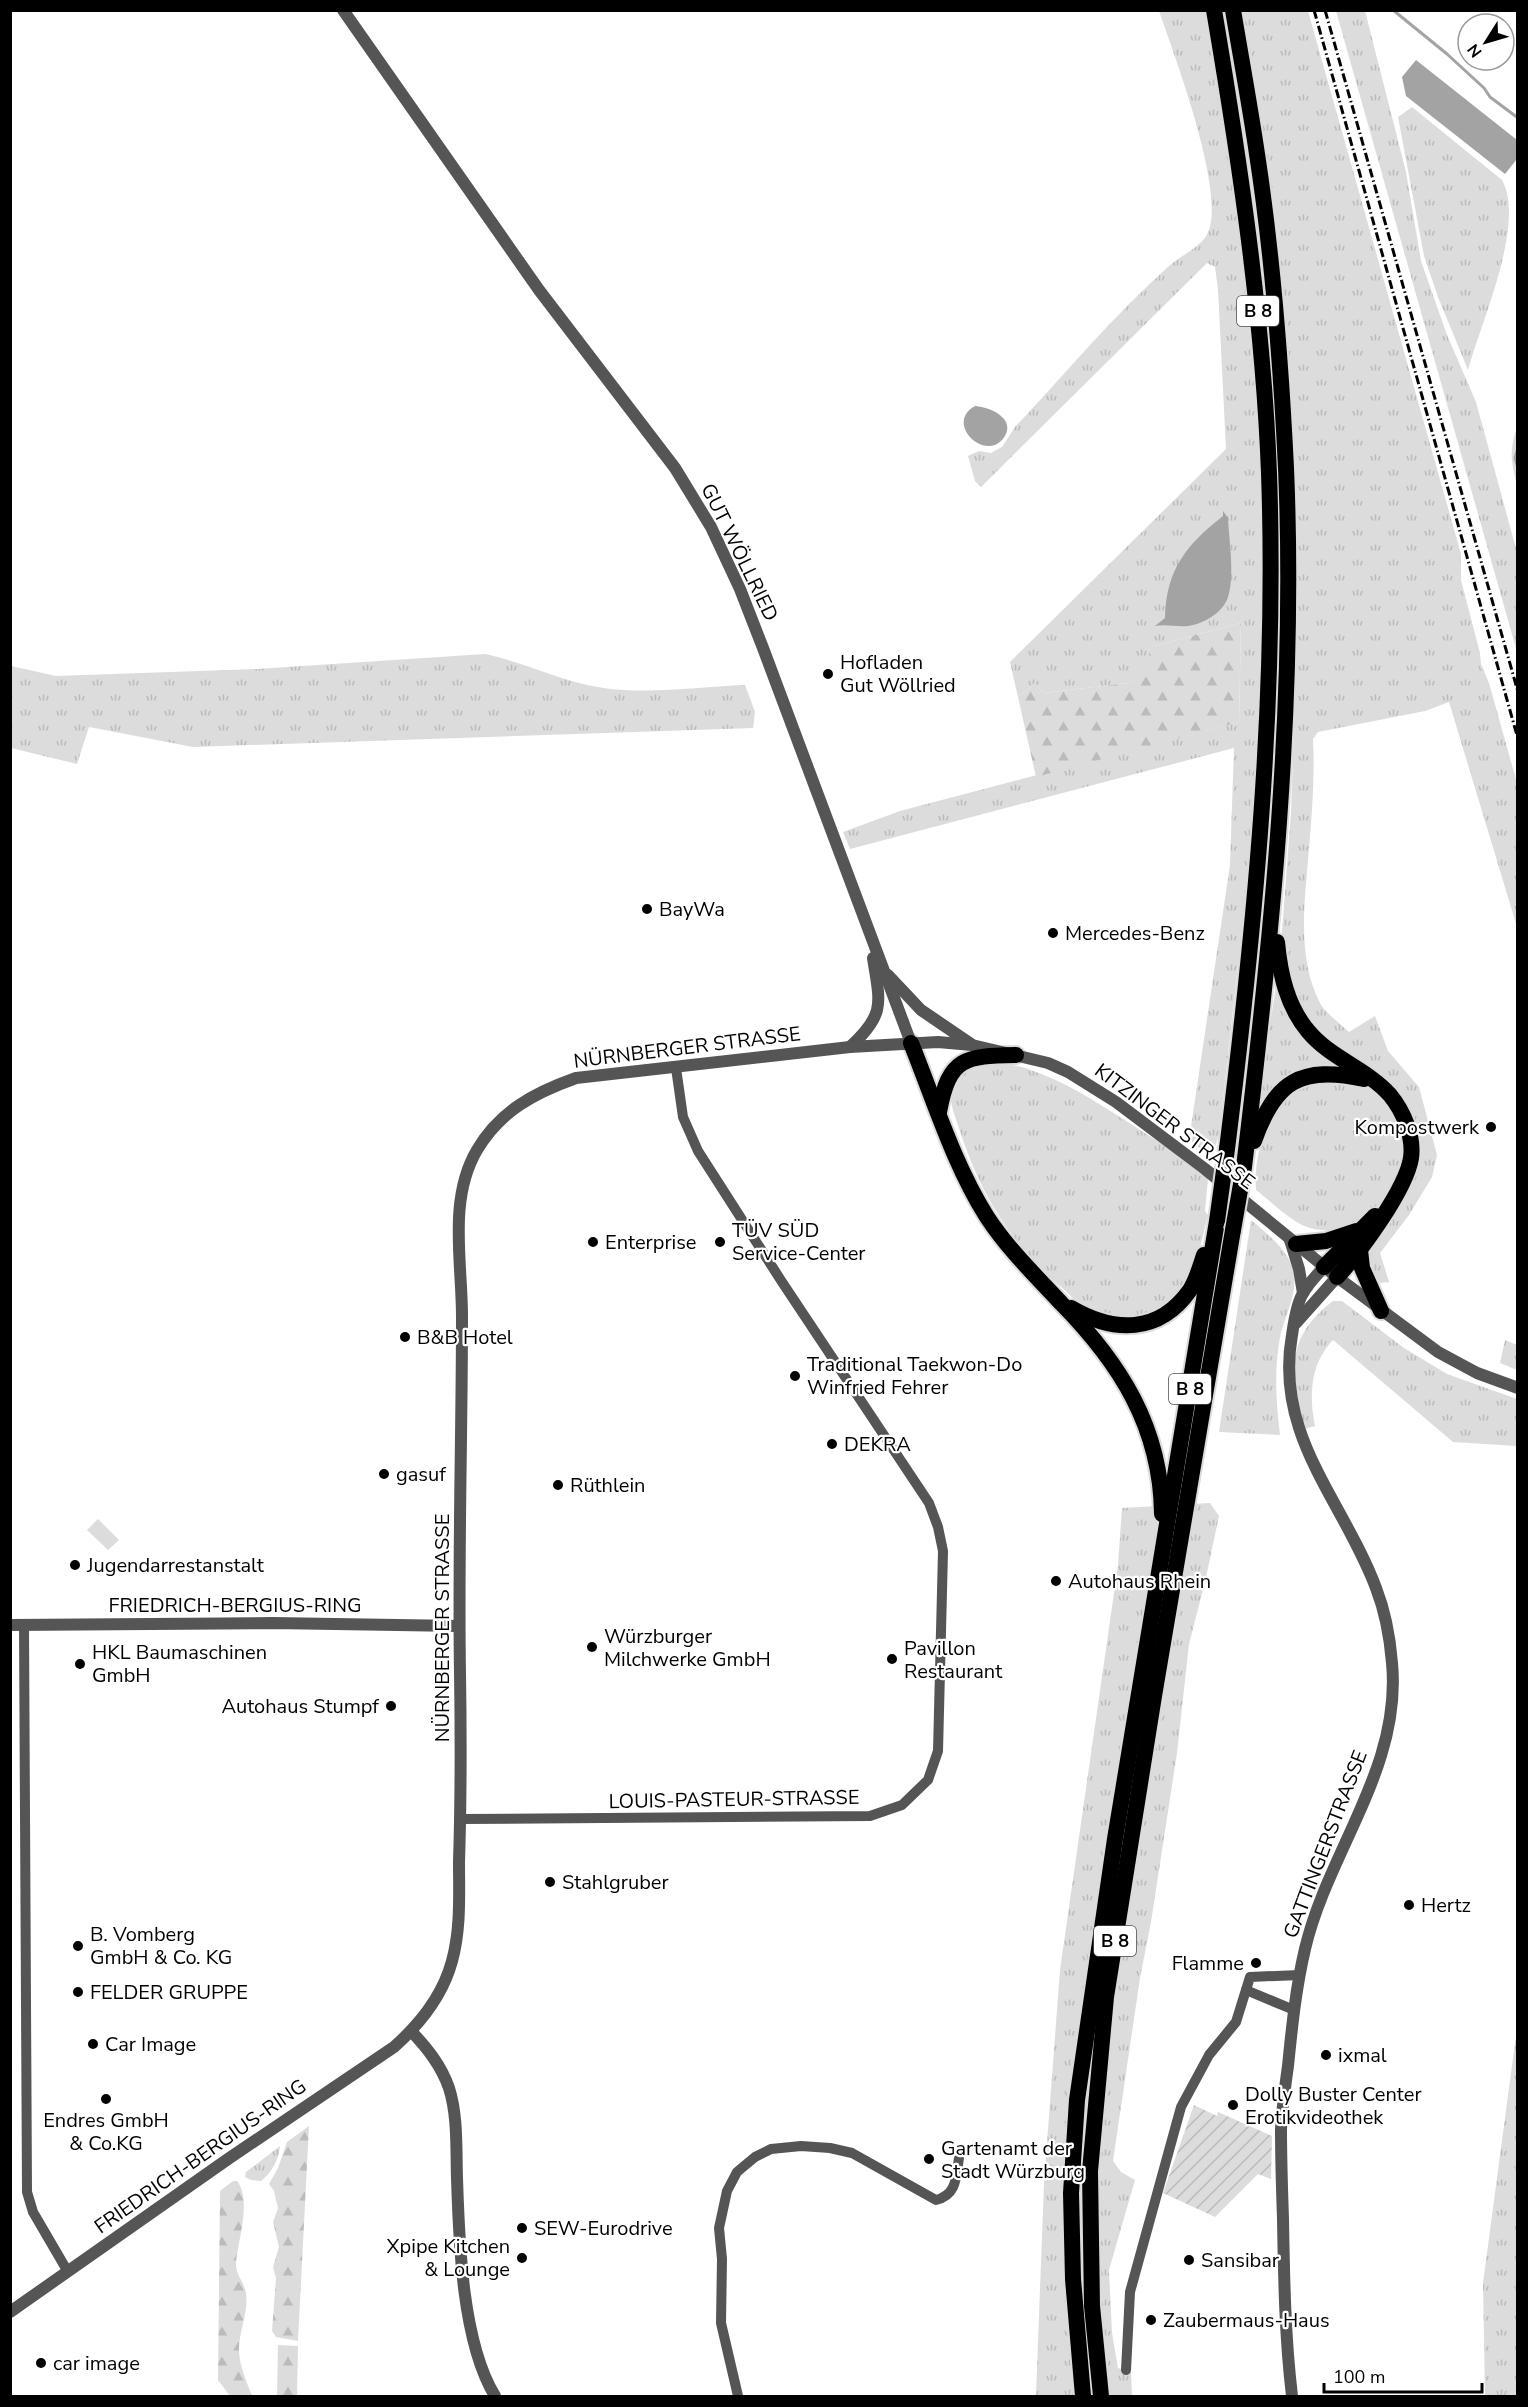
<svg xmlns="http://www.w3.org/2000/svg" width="1528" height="2407" font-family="'Nunito Sans',sans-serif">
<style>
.grass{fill:url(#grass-tufts)}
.forest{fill:url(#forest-firs)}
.garden{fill:url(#garden-furrows)}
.pitch{fill:#dcdcdc}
.water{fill:#a3a3a3}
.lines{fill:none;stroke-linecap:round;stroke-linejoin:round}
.stream{stroke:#a3a3a3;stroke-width:3}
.trunk-casing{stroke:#dbdbdb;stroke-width:20}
.minor{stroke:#555;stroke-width:10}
.tertiary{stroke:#555;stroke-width:12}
.trunk{stroke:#000;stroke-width:16}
.rail{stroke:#000;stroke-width:3;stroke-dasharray:9 3 1.5 3;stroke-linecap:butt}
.trunk-bridge-casing{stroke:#dbdbdb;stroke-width:20;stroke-linecap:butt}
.trunk-bridge{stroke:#000;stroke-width:16}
.poi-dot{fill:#000;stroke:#fff;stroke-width:2}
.labels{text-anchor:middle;stroke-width:4.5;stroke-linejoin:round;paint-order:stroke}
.shield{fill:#fff;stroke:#4c4c4c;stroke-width:1.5}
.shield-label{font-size:18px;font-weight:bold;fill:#000}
.street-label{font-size:20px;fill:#000;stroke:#fff}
.poi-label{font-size:20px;fill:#000;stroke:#fff;text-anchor:start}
</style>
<defs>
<pattern id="grass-tufts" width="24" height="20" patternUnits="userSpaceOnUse" patternTransform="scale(1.5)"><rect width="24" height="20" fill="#dcdcdc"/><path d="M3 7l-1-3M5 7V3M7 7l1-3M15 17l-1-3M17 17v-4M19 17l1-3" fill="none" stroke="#bbb"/></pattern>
<pattern id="forest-firs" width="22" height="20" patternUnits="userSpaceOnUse" patternTransform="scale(1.5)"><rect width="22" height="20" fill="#dcdcdc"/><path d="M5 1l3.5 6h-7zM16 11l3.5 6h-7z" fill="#bbb"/></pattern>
<pattern id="garden-furrows" width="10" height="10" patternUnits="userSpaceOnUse" patternTransform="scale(1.5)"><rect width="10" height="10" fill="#dcdcdc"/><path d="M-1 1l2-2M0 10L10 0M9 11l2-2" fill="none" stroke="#bbb"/></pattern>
</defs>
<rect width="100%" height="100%" fill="#fff"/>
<!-- grass -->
<g class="grass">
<path d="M 1159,11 L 1207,11 L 1225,103 L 1254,323 L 1259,400 L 1264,587 L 1262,723 L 1256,846 L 1254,874 L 1238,965 L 1219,1135 L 1212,1157 L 1189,1140 L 1230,865 L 1234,748 L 850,849 L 843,832 L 900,811 L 1239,722 L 1241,623 L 1150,647 L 1148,673 L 1128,683 L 1043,693 L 1035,683 L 1018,697 L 1010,662 L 1226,449 L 1218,289 L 1215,267 L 1207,263 L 981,487 L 975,481 L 968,456 L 979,451 L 991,453 L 1002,447 L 1015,427 C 1066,373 1114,315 1169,266 C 1181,255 1204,246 1209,230 C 1224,187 1175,57 1159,11 Z"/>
<path d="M 1237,11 L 1308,11 L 1461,554 L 1461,580 L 1480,653 L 1481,664 L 1489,683 L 1517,783 L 1517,927 L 1449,702 L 1425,711 L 1318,732 L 1313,739 C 1315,776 1312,812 1309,849 C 1305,899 1296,957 1320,1003 C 1325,1013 1341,1024 1349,1032 L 1375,1016 L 1388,1051 L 1419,1087 L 1437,1155 L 1432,1177 L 1409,1215 L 1380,1253 L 1389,1282 L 1380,1283 L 1370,1266 L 1367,1266 L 1367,1250 L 1396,1207 L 1409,1113 L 1328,1045 L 1297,1011 L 1281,945 L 1291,812 L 1294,728 L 1291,506 Z"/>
<path d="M 1336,11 L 1365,11 L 1406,172 L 1421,261 L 1447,335 L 1476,402 L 1517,552 L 1517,652 Z"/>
<path d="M 1412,107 L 1502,180 C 1526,224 1481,322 1468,370 L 1438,297 L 1424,256 L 1398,117 Z"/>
<path d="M 1517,427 L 1517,485 C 1511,460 1509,452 1517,427 Z"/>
<path d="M 485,654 C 519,661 550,676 583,684 C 634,697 693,687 745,685 L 755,712 L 753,728 L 193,747 L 89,727 L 77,764 L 11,748 L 11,666 L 56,676 L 257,669 Z"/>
<path d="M 1277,980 L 1291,1011 L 1357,1074 L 1318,1072 L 1255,1120 Z"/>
<path d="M 997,1061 C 1055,1073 1088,1097 1137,1128 C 1162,1144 1188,1158 1208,1179 L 1205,1211 L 1208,1215 L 1194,1272 L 1159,1314 C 1132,1319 1115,1324 1088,1310 C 1078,1304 1069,1294 1060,1286 C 1012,1245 979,1192 960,1131 C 956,1119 949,1103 951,1091 C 952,1083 960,1074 964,1067 Z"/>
<path d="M 1320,1079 C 1334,1081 1353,1081 1366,1087 C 1381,1094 1390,1106 1396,1121 C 1399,1126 1402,1132 1404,1138 C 1412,1174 1380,1212 1350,1228 C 1344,1232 1335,1234 1328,1236 L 1326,1230 C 1299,1232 1277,1206 1256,1190 C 1253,1161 1265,1116 1286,1094 C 1294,1087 1310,1083 1320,1079 Z"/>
<path d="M 1251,1220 C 1266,1233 1287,1249 1293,1269 C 1299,1292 1285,1315 1280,1337 C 1274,1371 1276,1402 1280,1435 L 1219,1432 Z"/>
<path d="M 1333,1301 L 1342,1301 L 1404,1348 L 1447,1374 L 1517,1399 L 1517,1446 L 1453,1442 L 1333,1340 C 1310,1364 1309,1395 1315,1426 L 1301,1430 C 1292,1375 1283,1339 1333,1301 Z"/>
<path d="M 1505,1340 L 1517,1345 L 1517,1370 L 1500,1363 Z"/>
<path d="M 1210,1503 L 1219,1516 L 1205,1582 L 1189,1644 L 1177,1753 L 1151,1922 L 1140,1978 L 1113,2161 L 1121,2172 L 1135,2180 L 1109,2270 L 1112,2333 L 1118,2368 L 1131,2372 L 1132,2396 L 1036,2396 L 1044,2183 L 1060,1970 L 1118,1565 L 1122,1508 Z"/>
<path d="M 1517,2028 L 1517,2396 L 1485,2396 L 1483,2283 Z"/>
<path d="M 280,2146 C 279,2160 271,2173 261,2181 L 251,2180 L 245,2177 L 246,2172 Z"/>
</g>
<!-- forest -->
<g class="forest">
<path d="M 1241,623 L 1239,722 L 1036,777 L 1018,697 L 1035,683 L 1043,693 L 1128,683 L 1147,673 L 1150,647 Z"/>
<path d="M 309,2126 L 298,2340 L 298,2341 L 276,2337 L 272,2331 L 276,2278 L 273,2267 L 279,2247 L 273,2222 L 278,2208 L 274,2191 L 269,2184 L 278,2168 L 287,2142 Z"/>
<path d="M 233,2181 L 237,2181 C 252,2200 238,2240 236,2262 C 235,2274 244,2282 246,2293 C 249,2312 238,2333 239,2352 C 240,2367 247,2383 252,2396 L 230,2396 L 218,2380 L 220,2191 Z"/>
<path d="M 278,2345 L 298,2346 L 297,2396 L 277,2396 Z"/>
</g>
<!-- garden -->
<path class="garden" d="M 1194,2105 L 1217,2116 L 1218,2112 L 1272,2136 L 1271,2179 L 1258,2174 L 1215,2217 L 1163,2193 Z"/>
<!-- pitch -->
<path class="pitch" d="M 98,1519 L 119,1540 L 108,1550 L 87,1530 Z"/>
<!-- water -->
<g class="water">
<path d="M 1416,60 L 1517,140 L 1517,159 L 1505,174 L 1406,96 L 1402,77 Z"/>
<path d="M 975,406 C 991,407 1019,420 1002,440 C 982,461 945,422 975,406 Z"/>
<path d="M 1223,511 L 1228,518 C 1229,540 1235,577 1228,597 C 1223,613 1203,624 1188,626 C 1177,627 1166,624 1155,626 L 1165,618 C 1166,570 1186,545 1223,516 Z"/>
</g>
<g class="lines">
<!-- stream -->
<g class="stream">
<path d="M 1393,10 L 1447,54 L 1484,88 L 1490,97 L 1518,118"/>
<path d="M 1518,448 L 1515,458 L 1518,468"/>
</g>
<!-- trunk casing -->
<g class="trunk-casing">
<g id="trunk">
<path d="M 1214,10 C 1240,164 1263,317 1269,473 C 1277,700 1255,925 1227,1149"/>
<path d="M 1233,10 C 1241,58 1250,106 1257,154 C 1273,258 1281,364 1286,468 C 1296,702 1272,935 1244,1167"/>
<path d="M 1277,942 C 1280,974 1287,1006 1308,1031 C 1330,1058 1367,1069 1390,1095 C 1404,1112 1414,1137 1411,1158 C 1406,1190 1359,1253 1337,1277"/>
<path d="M 911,1043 C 934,1100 954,1165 987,1217 C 1008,1249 1035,1275 1061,1303 C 1120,1363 1161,1427 1162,1514"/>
<path d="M 939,1112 C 949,1057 965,1056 1016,1055"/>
<path d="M 1254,1141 C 1275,1081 1301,1065 1364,1079"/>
<path d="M 1296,1244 L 1326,1241 L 1356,1231"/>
<path d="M 1360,1250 L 1362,1268 L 1381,1311"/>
<path d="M 1324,1267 L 1375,1216"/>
<path d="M 1071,1308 C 1114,1333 1159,1334 1190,1290 C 1197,1279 1200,1267 1204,1255"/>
<path d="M 1083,2396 L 1073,2279 L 1071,2193 L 1077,2100 L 1115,1839 L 1217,1221"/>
<path d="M 1101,2396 L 1092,2306 L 1090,2171 L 1106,1997 L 1154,1696 L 1233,1230"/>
</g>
</g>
<!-- minor -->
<g class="minor">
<path d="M 24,1625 L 27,2192 L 33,2212 L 68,2272"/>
<path d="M 461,1819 L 870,1816 L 902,1805 L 928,1780 L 938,1751 L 943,1551 L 938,1527 L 929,1503 L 782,1282 L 698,1151 L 683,1117 L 676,1068"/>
<path d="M 1246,1990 L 1294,2010"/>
<path d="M 1126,2370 L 1130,2292 L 1181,2107 L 1209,2055 L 1236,2022 L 1250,1977 L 1300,1975"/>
<path d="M 738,2396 L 721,2323 L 722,2259 L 719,2228 L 727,2191 L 737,2172 L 755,2157 L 771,2149 L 801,2146 L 830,2148 L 852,2153 L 936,2200 C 957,2195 956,2177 959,2158"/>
</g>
<!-- tertiary -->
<g class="tertiary">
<path d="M 343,10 L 539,290 L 675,468 L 711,527 L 740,589 L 763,648 L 911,1043"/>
<path d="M 888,975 L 921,1010 L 971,1044"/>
<path d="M 850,1047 C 886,1014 880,1003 873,958"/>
<path d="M 1290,1240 L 1299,1269 L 1303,1293"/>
<path d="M 1296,1323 L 1337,1277"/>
<path d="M 10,1625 L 273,1623 L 459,1626"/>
<path d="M 411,2031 C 427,2048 441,2065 449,2088 C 458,2116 456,2150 457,2178 C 459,2242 462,2342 495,2396"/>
<path d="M 10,2312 L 228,2159 L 394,2047 C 421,2023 443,1995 452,1961 C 461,1929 459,1894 459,1862 C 461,1798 461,1736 460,1673 C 458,1554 462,1435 462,1316 C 462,1262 448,1199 477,1150 C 500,1111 534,1093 576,1078 L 850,1047 L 938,1042 L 972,1045 L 1048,1063 L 1068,1072 L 1116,1102 L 1205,1169 L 1337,1277 L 1438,1352 L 1477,1373 L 1518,1388"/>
<path d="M 1292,2396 C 1285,2337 1284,2279 1283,2219 C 1282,2190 1281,2160 1281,2130 C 1282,2109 1285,2087 1288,2066 C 1292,2026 1296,1987 1305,1949 C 1328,1851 1402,1768 1392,1663 C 1390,1638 1385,1611 1376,1588 C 1343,1500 1274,1436 1292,1335 C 1294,1322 1296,1306 1302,1295 C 1307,1285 1317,1275 1324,1267"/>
</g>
<!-- trunk -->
<use href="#trunk" class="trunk"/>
<!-- rail -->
<g class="rail">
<path d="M 1314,10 L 1518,739"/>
<path d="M 1325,10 L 1518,692"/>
</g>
<!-- trunk-bridge casing -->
<g class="trunk-bridge-casing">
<g id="trunk-bridge">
<path d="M 1217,1221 L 1227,1149"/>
<path d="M 1233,1230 L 1244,1167"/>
</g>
</g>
<!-- trunk-bridge -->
<use href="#trunk-bridge" class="trunk-bridge"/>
</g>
<!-- markers -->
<g class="poi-dot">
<circle cx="828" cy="674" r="6"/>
<circle cx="647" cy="909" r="6"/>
<circle cx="1053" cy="933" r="6"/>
<circle cx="1491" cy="1127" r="6"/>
<circle cx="593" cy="1242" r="6"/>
<circle cx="720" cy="1242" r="6"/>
<circle cx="405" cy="1337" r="6"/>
<circle cx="795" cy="1376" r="6"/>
<circle cx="832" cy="1444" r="6"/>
<circle cx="384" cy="1474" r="6"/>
<circle cx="558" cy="1485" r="6"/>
<circle cx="75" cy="1565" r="6"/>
<circle cx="1056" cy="1581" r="6"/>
<circle cx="592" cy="1647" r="6"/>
<circle cx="892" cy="1659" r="6"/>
<circle cx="80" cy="1664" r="6"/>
<circle cx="391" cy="1706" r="6"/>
<circle cx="550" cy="1882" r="6"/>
<circle cx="1409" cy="1905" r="6"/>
<circle cx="78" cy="1946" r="6"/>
<circle cx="1256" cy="1963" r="6"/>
<circle cx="78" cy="1992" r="6"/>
<circle cx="93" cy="2044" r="6"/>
<circle cx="1326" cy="2055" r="6"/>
<circle cx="106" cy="2099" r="6"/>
<circle cx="1233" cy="2105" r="6"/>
<circle cx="929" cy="2159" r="6"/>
<circle cx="522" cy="2228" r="6"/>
<circle cx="522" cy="2258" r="6"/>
<circle cx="1189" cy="2260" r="6"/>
<circle cx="1151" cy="2320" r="6"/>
<circle cx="41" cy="2363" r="6"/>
</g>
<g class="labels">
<!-- shield labels -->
<g class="shield">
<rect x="1237" y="296" width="42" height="30" rx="4.5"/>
<rect x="1169" y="1374" width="42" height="30" rx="4.5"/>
<rect x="1094" y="1926" width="42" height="30" rx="4.5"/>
</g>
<g class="shield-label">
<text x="1258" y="317">B 8</text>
<text x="1190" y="1395">B 8</text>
<text x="1115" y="1947">B 8</text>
</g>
<!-- street labels -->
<g class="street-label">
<text transform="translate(740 552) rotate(64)" y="7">GUT WÖLLRIED</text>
<text transform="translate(687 1047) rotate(-7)" y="7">NÜRNBERGER STRASSE</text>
<text transform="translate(1175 1126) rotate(37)" y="7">KITZINGER STRASSE</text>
<text x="235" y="1612">FRIEDRICH-BERGIUS-RING</text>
<text transform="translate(442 1628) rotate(-90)" y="7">NÜRNBERGER STRASSE</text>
<text transform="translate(734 1799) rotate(-1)" y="7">LOUIS-PASTEUR-STRASSE</text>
<text transform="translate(1325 1844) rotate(-69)" y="7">GATTINGERSTRASSE</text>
<text transform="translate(200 2156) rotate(-35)" y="7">FRIEDRICH-BERGIUS-RING</text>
</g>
<!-- poi labels -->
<g class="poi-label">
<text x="840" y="669">Hofladen<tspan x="840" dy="23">Gut Wöllried</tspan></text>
<text x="659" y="916">BayWa</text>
<text x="1065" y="940">Mercedes-Benz</text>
<text x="1479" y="1134" text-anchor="end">Kompostwerk</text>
<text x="732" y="1237">TÜV SÜD<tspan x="732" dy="23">Service-Center</tspan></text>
<text x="605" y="1249">Enterprise</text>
<text x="417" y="1344">B&amp;B Hotel</text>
<text x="807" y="1371">Traditional Taekwon-Do<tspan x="807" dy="23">Winfried Fehrer</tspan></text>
<text x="844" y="1451">DEKRA</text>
<text x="396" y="1481">gasuf</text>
<text x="570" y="1492">Rüthlein</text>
<text x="87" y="1572">Jugendarrestanstalt</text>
<text x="1068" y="1588">Autohaus Rhein</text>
<text x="604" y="1643">Würzburger<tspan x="604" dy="23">Milchwerke GmbH</tspan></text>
<text x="904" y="1655">Pavillon<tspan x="904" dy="23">Restaurant</tspan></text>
<text x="92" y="1659">HKL Baumaschinen<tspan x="92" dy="23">GmbH</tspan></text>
<text x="379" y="1713" text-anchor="end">Autohaus Stumpf</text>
<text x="562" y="1889">Stahlgruber</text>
<text x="1421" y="1912">Hertz</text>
<text x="90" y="1941">B. Vomberg<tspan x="90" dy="23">GmbH &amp; Co. KG</tspan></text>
<text x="1244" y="1970" text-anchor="end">Flamme</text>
<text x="90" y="1999">FELDER GRUPPE</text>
<text x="105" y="2051">Car Image</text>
<text x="1338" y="2062">ixmal</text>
<text x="1245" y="2101">Dolly Buster Center<tspan x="1245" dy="23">Erotikvideothek</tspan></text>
<text x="106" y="2127" text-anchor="middle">Endres GmbH<tspan x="106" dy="23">&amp; Co.KG</tspan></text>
<text x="941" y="2155">Gartenamt der<tspan x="941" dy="23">Stadt Würzburg</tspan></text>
<text x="534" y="2235">SEW-Eurodrive</text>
<text x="510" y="2253" text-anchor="end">Xpipe Kitchen<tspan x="510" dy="23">&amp; Lounge</tspan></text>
<text x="1201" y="2267">Sansibar</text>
<text x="1163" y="2327">Zaubermaus-Haus</text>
<text x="53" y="2370">car image</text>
</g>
</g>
<!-- border -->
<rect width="1528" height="2407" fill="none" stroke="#000000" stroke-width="24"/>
<!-- north arrow -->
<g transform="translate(1486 42) rotate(233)"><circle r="28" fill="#ffffff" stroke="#999999" stroke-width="1.5"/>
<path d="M0-4.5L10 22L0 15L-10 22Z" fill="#000000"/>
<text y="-9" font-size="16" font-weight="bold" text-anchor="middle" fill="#000000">N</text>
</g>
<!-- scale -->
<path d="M1324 2383v9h158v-9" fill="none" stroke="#000000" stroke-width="3"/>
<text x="1333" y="2383" font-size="18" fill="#000000" stroke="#ffffff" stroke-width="4.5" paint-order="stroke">100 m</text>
</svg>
